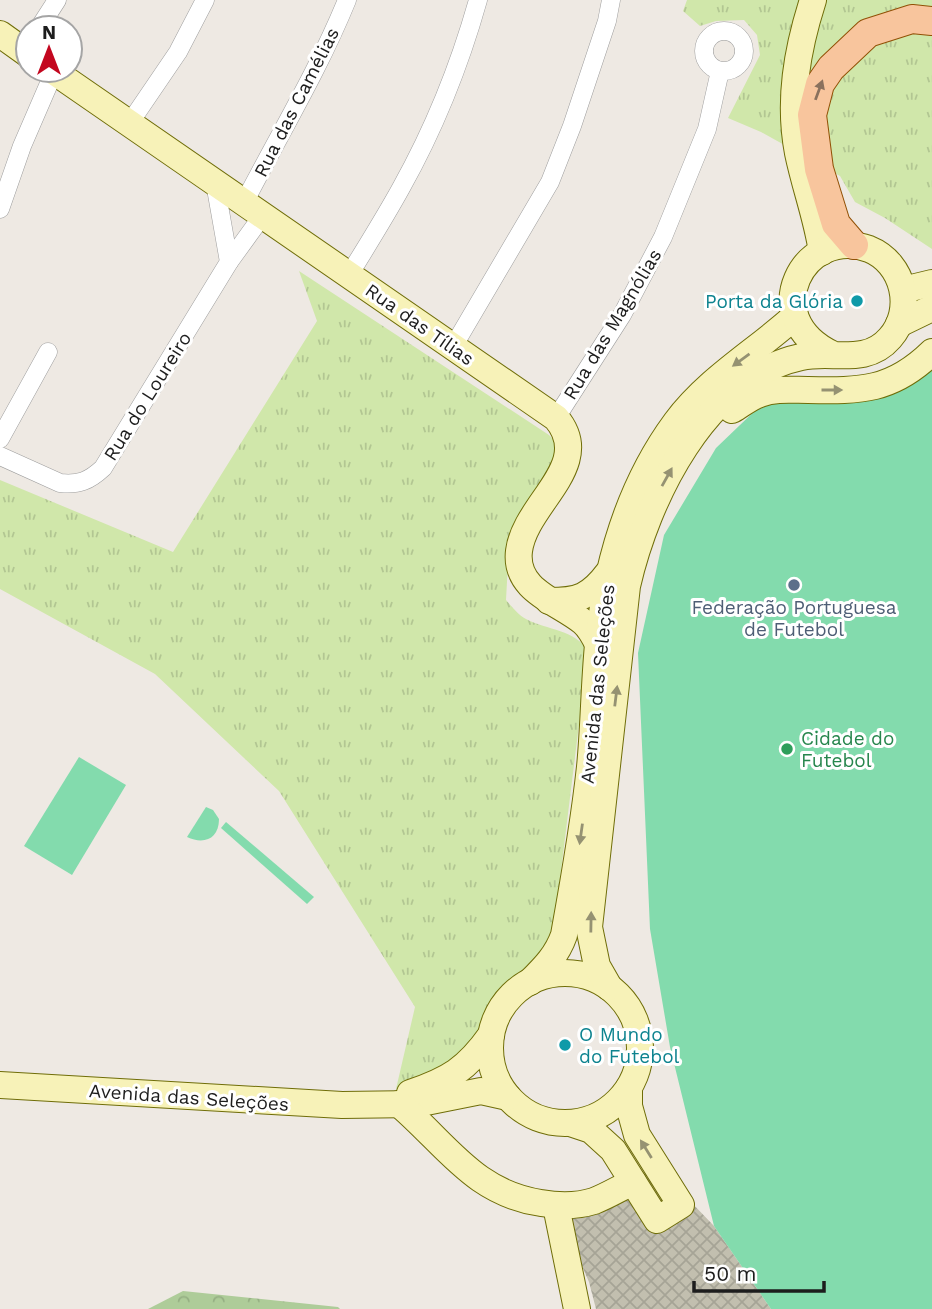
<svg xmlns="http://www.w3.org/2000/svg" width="932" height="1309" font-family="'Work Sans',sans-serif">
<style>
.construction{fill:url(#construction-cross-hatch)}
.grass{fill:url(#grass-tufts)}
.forest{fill:url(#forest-crowns)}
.pitch{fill:#83dbad}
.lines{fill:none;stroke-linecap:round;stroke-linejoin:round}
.street-casing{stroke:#9e9e9e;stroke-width:19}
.secondary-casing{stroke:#6f6d08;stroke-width:28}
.primary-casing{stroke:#915005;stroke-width:30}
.street{stroke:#fff;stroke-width:18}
.secondary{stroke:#f7f2b8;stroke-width:26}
.primary{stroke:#f8c59d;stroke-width:28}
.oneway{fill:#8a715d}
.oneway2{fill:#959272}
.culture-dot{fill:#0f9aa8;stroke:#fff;stroke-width:2.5}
.service-dot{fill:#5c6f8a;stroke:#fff;stroke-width:2.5}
.leisure-dot{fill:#2e9e5b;stroke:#fff;stroke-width:2.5}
.labels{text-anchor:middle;stroke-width:6;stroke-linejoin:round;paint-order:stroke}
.street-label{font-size:19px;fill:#1d1d1d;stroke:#fff}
.culture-label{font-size:19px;fill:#0d838f;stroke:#fff;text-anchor:end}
.service-label{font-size:19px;fill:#4e5e75;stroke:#fff}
.leisure-label{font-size:19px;fill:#27864d;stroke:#fff;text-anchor:start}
</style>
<defs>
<pattern id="construction-cross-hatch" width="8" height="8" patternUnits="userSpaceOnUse" patternTransform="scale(1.75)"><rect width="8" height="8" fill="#c2bfaf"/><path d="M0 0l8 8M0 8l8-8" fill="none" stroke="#a6a496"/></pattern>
<pattern id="grass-tufts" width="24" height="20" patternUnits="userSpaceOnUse" patternTransform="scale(1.75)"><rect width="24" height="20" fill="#d0e7aa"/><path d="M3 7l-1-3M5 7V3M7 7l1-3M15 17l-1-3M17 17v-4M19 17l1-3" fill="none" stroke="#b2c692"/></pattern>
<pattern id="forest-crowns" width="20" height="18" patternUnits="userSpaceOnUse" patternTransform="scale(1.75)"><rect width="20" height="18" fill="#aecc99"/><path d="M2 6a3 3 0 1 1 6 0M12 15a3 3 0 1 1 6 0" fill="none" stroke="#95af83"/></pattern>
</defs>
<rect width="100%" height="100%" fill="#eee9e3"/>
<!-- construction -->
<path class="construction" d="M 628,1173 L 665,1175 L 714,1226 L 771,1309 L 596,1309 L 589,1282 L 556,1206 Z"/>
<!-- grass -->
<g class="grass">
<path d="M 687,0 L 932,0 L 932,249 L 885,218 L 855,202 L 840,176 L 761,132 L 728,118 L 760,55 L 757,35 L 744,20 L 716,21 L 700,26 L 683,11 Z"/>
<path d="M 299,271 L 549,435 L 559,446 L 560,455 L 509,545 L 506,600 C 512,607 518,615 526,619 C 547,630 576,630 588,651 L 552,944 L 531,964 L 506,982 L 489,1011 L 479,1041 L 411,1091 L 396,1089 L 415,1007 L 279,791 L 155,674 L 0,589 L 0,480 L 173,552 L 317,321 Z"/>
</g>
<!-- forest -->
<path class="forest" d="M 183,1291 L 338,1307 L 340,1309 L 148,1309 Z"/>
<!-- pitch -->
<g class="pitch">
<path d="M 932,349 L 932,1309 L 771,1309 L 714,1226 L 670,1047 L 650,929 L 638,653 L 664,535 L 716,448 L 767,399 L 884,372 Z"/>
<path d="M 79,757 L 126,785 L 72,875 L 24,846 Z"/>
<path d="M 206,807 L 213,810 L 219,819 C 219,839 204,845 187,837 Z"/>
<path d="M 226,822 L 314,897 L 307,904 L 221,828 Z"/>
</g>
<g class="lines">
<!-- street casing -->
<g class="street-casing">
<g id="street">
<path d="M 39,28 L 57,0"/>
<circle cx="724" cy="51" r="20"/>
<path d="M 129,124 L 178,52 L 205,0"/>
<path d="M 244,203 C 279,135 318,71 347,0"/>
<path d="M 0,209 L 22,146 L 54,72"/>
<path d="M 229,262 L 263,215"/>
<path d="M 349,275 C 367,246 385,217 401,188 C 434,129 460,64 478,0"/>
<path d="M 453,347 L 550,182 L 572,126 L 607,21 L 611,0"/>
<path d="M 556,418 L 622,315 L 663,237 L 707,129 L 720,71"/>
<path d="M 0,439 L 48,352"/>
<path d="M 0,456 L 60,483 C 79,485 89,481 103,468 L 229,262 L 215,183"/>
</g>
</g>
<!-- secondary casing -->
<g class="secondary-casing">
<g id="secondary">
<path d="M 813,0 C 797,50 788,101 798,153 C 805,187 817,218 822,252"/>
<path d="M 0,34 L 28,54"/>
<path d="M 52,70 L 556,418 C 596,465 525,503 519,551 C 514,591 559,602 583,622 C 590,628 594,636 598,644"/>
<path d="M 903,290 L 932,283"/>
<path d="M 899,324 L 932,308"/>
<path d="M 732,410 C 741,405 750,397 760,394 C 775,388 792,390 808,390 C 861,391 892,391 932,352"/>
<path d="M 549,601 C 578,601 590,597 608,573"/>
<circle cx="565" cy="1048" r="75"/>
<path d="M 530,982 C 545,967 557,955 564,935 C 574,880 584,823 590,767 C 594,727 594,686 598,645 C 606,566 628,487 676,422 C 708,379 755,352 794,317"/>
<path d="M 609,987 L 597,966 L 589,927 L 627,586 C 647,499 704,378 801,357 C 832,350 866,366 890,338 C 915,310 904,263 869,249 C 804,225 755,317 832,354"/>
<path d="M 0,1085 L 342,1105 L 416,1104 L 481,1091 L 508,1097"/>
<path d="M 410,1093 C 449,1080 467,1069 491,1035"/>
<path d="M 399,1104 C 447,1145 474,1193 541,1203 C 558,1206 578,1206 594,1201 C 607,1196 620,1188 633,1182"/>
<path d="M 570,1123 L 591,1130 L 613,1150 L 657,1220 L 681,1205 L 637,1135 L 629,1106 L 629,1088"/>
<path d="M 556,1206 L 577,1309"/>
</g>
</g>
<!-- primary casing -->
<g class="primary-casing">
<path id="primary" d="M 854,245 L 836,224 L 819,169 L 812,115 L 820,84 L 831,68 L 868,33 L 912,19 L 932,21"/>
</g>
<!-- street -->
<use href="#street" class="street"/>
<!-- secondary -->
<use href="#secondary" class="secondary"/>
<!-- primary -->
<use href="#primary" class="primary"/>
</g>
<!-- one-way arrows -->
<defs><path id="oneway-solid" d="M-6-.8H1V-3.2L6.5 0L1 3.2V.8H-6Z" transform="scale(1.75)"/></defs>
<use class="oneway" href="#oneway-solid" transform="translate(819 90) rotate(-70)"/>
<g class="oneway2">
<use href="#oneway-solid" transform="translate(741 360) rotate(144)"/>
<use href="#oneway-solid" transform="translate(832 390)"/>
<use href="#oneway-solid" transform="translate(667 477) rotate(-61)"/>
<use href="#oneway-solid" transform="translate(616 696) rotate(-83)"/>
<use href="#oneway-solid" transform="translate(581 834) rotate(98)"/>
<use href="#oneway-solid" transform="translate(591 922) rotate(-89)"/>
<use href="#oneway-solid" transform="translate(646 1149) rotate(-122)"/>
</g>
<!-- markers -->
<g class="culture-dot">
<circle cx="857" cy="301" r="7"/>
<circle cx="565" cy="1045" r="7"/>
</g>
<circle class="service-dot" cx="794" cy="585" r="7"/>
<circle class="leisure-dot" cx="787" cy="749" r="7"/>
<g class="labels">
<!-- street labels -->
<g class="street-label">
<text transform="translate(296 102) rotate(-63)" y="7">Rua das Camélias</text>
<text transform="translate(420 324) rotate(35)" y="7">Rua das Tílias</text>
<text transform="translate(612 324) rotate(-59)" y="7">Rua das Magnólias</text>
<text transform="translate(147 396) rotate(-58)" y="7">Rua do Loureiro</text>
<text transform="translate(597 684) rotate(-84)" y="7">Avenida das Seleções</text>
<text transform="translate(189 1097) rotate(4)" y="7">Avenida das Seleções</text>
</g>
<!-- culture labels -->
<g class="culture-label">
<text x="843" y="308">Porta da Glória</text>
<text x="579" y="1041" text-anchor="start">O Mundo<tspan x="579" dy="22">do Futebol</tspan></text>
</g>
<!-- service labels -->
<g class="service-label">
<text x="794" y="614">Federação Portuguesa<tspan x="794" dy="22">de Futebol</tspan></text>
</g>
<!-- leisure labels -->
<g class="leisure-label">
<text x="801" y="745">Cidade do<tspan x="801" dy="22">Futebol</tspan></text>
</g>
</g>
<!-- north arrow -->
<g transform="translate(49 49)"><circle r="33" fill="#ffffff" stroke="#a5a5a5" stroke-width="2"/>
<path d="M0-5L12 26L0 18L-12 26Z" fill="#c3071f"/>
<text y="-10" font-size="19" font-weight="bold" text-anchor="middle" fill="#1d1d1d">N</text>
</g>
<!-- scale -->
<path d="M694 1281v10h130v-10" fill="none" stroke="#1d1d1d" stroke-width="3.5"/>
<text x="704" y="1281" font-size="21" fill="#1d1d1d" stroke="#ffffff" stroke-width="5" paint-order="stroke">50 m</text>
</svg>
